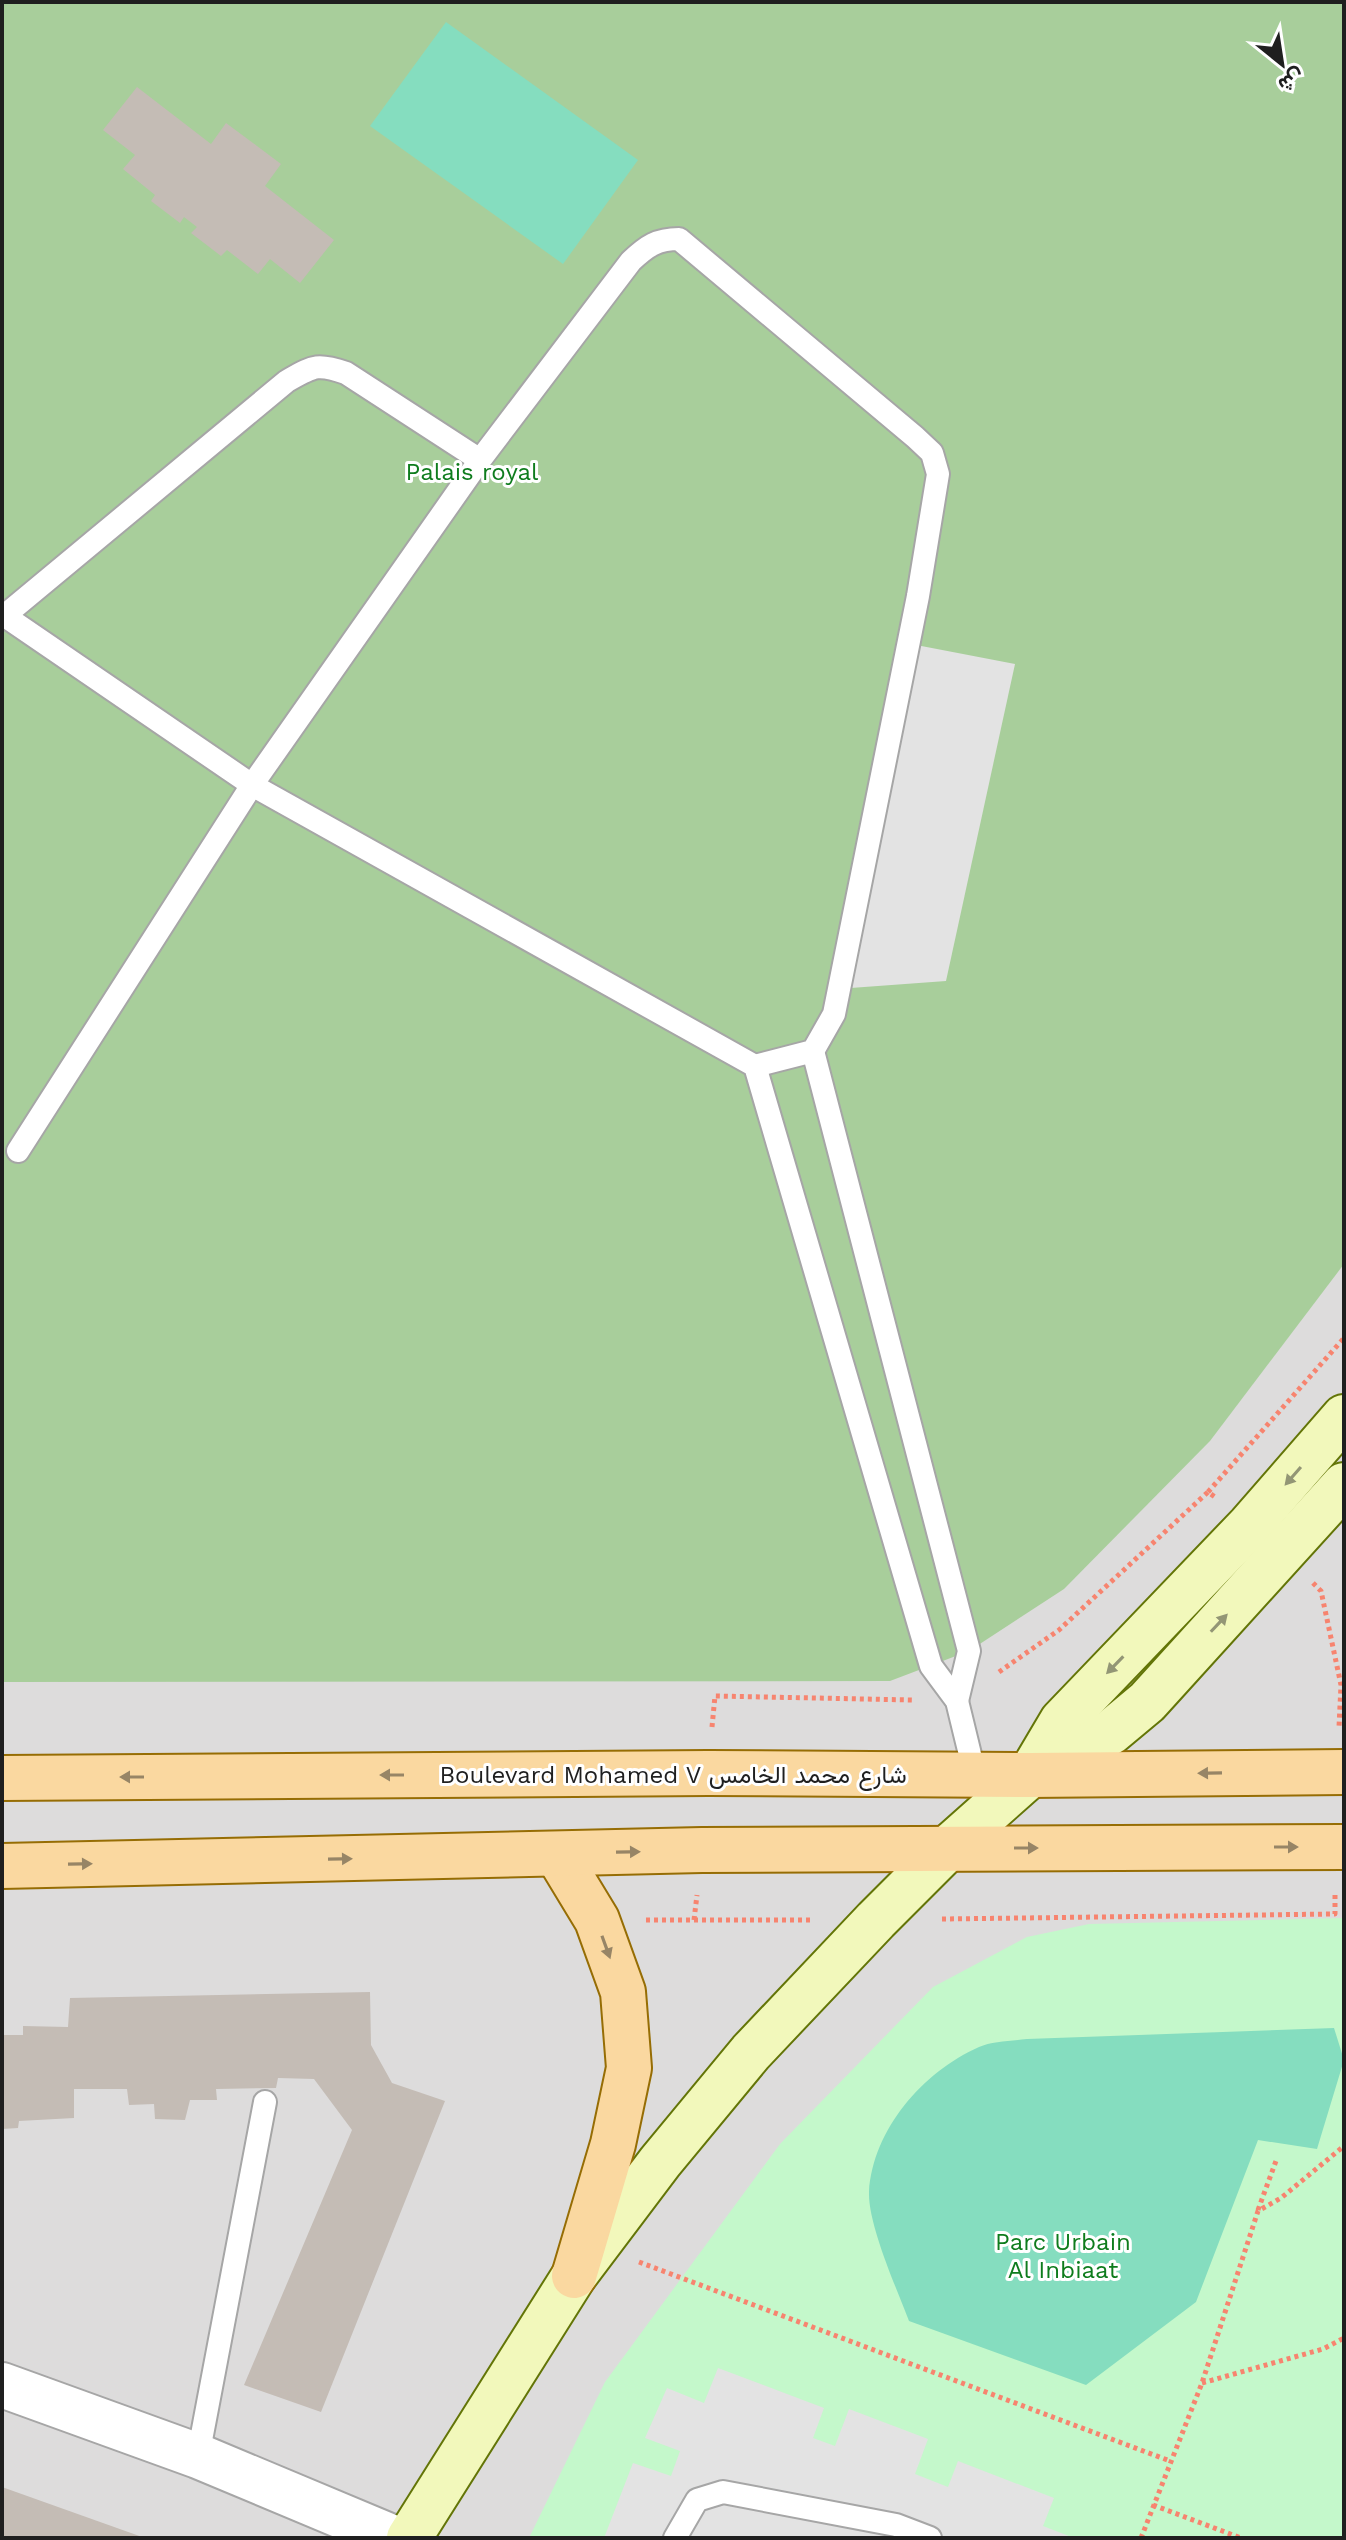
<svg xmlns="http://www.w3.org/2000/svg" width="1346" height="2540" font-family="'Work Sans',Vazirmatn,sans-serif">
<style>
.residential{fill:#dddcdc}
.forest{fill:#a8ce9b}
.park{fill:#c4f8cb}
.pitch{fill:#85ddbf}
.parking{fill:#e3e3e3}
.building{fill:#c4bcb5}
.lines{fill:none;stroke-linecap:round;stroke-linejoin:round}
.lane-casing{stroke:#a6a6a6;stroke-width:26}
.street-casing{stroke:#a6a6a6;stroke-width:48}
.secondary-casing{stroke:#637507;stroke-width:48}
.primary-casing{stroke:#966d04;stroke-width:48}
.path{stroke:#f7846f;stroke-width:5;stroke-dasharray:4 4;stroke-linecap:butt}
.lane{stroke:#fff;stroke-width:22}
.street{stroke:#fff;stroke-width:44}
.secondary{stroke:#f2f8bb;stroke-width:44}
.primary{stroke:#fad8a0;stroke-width:44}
.oneway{fill:#939675}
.oneway2{fill:#978566}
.labels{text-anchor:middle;stroke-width:6;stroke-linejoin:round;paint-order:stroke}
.park-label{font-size:24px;fill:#0e7c1d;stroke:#fff}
.street-label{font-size:24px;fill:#1f1f1f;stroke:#fff}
</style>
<rect width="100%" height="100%" fill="#f0ede5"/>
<!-- residential -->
<rect class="residential" x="2" y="2" width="1342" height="2536"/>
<!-- forest -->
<path class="forest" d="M 2,2 L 1344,2 L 1344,1264 L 1210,1441 L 1064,1589 L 969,1651 L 890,1681 L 2,1682 Z"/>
<!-- park -->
<path class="park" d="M 1344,1918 L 1344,2538 L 529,2538 L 605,2382 L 780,2144 L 933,1987 L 1027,1937 L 1089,1924 Z"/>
<!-- pitch -->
<g class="pitch">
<path d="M 446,22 L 638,160 L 563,264 L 370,126 Z"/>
<path d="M 1334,2028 L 1344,2060 L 1317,2149 L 1258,2140 L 1196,2302 L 1086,2385 L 909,2321 C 897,2289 868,2225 869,2192 C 873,2129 923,2072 979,2047 C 992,2041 1012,2041 1027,2039 Z"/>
</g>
<!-- parking -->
<g class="parking">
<path d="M 911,644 L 1015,664 L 946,981 L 837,989 Z"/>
<path d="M 718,2368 L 824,2408 L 813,2438 L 835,2446 L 849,2409 L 928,2439 L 915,2474 L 948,2487 L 958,2461 L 1054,2498 L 1043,2526 L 1074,2538 L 604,2538 L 633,2463 L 671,2476 L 680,2451 L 645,2438 L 667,2388 L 704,2403 Z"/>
</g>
<!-- building -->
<g class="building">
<path d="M 137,87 L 211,144 L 226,123 L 281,164 L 265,186 L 334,240 L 300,283 L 270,259 L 258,274 L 227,250 L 221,256 L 191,233 L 197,227 L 184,217 L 180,223 L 151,201 L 155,195 L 123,169 L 135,155 L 103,130 Z"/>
<path d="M 370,1992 L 371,2045 L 392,2083 L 445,2101 L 321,2412 L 244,2385 L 352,2130 L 314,2079 L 278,2078 L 276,2088 L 216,2089 L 217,2100 L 190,2100 L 185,2120 L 155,2119 L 154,2104 L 129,2105 L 127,2089 L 74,2089 L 74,2118 L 19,2121 L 18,2128 L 2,2129 L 2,2035 L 23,2035 L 23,2026 L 68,2027 L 70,1998 Z"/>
<path d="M 2,2487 L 145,2538 L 2,2538 Z"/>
</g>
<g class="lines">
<!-- lane casing -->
<g class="lane-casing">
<g id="lane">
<path d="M 2,614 L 252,785 L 755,1066 L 931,1666 L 957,1701 L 975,1775"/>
<path d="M 4,616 L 287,381 C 314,366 317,363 346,373 L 480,460"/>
<path d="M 813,1051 L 969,1651 L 957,1701"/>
<path d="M 18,1151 L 252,785 L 480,460 L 631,261 C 647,246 657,239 679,239 L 915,437 L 932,453 L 938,474 L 918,596 L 834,1014 L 813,1051 L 755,1066"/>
<path d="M 198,2456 L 265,2102"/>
<path d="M 675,2538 L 697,2500 L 723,2492 L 896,2525 L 930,2538"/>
</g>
</g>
<!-- street casing -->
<g class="street-casing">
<path id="street" d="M 2,2385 L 198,2456 L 394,2538"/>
</g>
<!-- secondary casing -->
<g class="secondary-casing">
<g id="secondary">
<path d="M 1030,1775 L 1062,1721 L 1250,1525 L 1344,1417"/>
<path d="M 409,2538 L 574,2276 L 660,2162 L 751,2052 L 876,1920 L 948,1848 L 1030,1775 L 1072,1756 L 1111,1732 L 1147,1702 L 1344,1485"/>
</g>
</g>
<!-- primary casing -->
<g class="primary-casing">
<g id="primary">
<path d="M 2,1778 L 708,1773 L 1030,1775 L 1344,1772"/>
<path d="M 557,1854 L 597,1920 L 623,1992 L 629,2068 L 613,2144 L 574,2276"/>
<path d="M 2,1866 L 702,1850 L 1344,1847"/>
</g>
</g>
<!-- path -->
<g class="path">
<path d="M 1208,1492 L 1344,1338"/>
<path d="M 1313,1583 L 1321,1591 L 1341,1685 L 1339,1727"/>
<path d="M 999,1672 L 1059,1630 L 1208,1492 L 1215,1497"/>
<path d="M 712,1727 L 715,1696 L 914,1700"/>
<path d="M 942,1919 L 1335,1914 L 1335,1893"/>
<path d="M 646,1920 L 812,1920"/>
<path d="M 694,1920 L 697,1895"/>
<path d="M 1258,2210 L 1276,2161"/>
<path d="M 639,2262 L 1170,2461"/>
<path d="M 1202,2383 L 1323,2349 L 1344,2338"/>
<path d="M 1153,2505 L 1241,2538"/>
<path d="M 1141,2538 L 1202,2383 L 1258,2211 L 1281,2198 L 1344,2146"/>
</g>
<!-- lane -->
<use href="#lane" class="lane"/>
<!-- street -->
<use href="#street" class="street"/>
<!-- secondary -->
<use href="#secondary" class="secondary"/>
<!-- primary -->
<use href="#primary" class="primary"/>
</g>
<!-- one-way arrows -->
<defs><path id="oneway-solid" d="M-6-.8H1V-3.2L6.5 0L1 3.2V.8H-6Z" transform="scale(2)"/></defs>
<g class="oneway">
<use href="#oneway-solid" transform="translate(1293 1476) rotate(131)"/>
<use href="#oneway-solid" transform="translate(1219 1623) rotate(-47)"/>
<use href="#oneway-solid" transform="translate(1115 1665) rotate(134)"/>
</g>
<g class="oneway2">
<use href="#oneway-solid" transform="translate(1210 1773) rotate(179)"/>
<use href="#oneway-solid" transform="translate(392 1775) rotate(180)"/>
<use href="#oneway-solid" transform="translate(132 1777) rotate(180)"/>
<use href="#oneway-solid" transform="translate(1286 1847)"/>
<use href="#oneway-solid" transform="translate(1026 1848)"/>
<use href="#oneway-solid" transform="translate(628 1852) rotate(-1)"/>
<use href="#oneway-solid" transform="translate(340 1859) rotate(-1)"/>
<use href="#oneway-solid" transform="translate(80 1864) rotate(-1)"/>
<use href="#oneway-solid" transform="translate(606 1947) rotate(70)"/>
</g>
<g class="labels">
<!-- park labels -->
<g class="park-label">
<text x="472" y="480">Palais royal</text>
<text x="1063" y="2250">Parc Urbain<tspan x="1063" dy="28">Al Inbiaat</tspan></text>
</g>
<!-- street labels -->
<g class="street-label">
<text x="673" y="1783">Boulevard Mohamed V شارع محمد الخامس</text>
</g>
</g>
<!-- border -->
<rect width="1346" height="2540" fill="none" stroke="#1f1f1f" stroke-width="8"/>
<!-- north arrow -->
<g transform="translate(1282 64) rotate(150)" stroke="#ffffff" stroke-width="6" paint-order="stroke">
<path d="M0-6L14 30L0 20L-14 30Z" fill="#1f1f1f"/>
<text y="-12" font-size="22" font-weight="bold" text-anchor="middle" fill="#1f1f1f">ش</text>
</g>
</svg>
